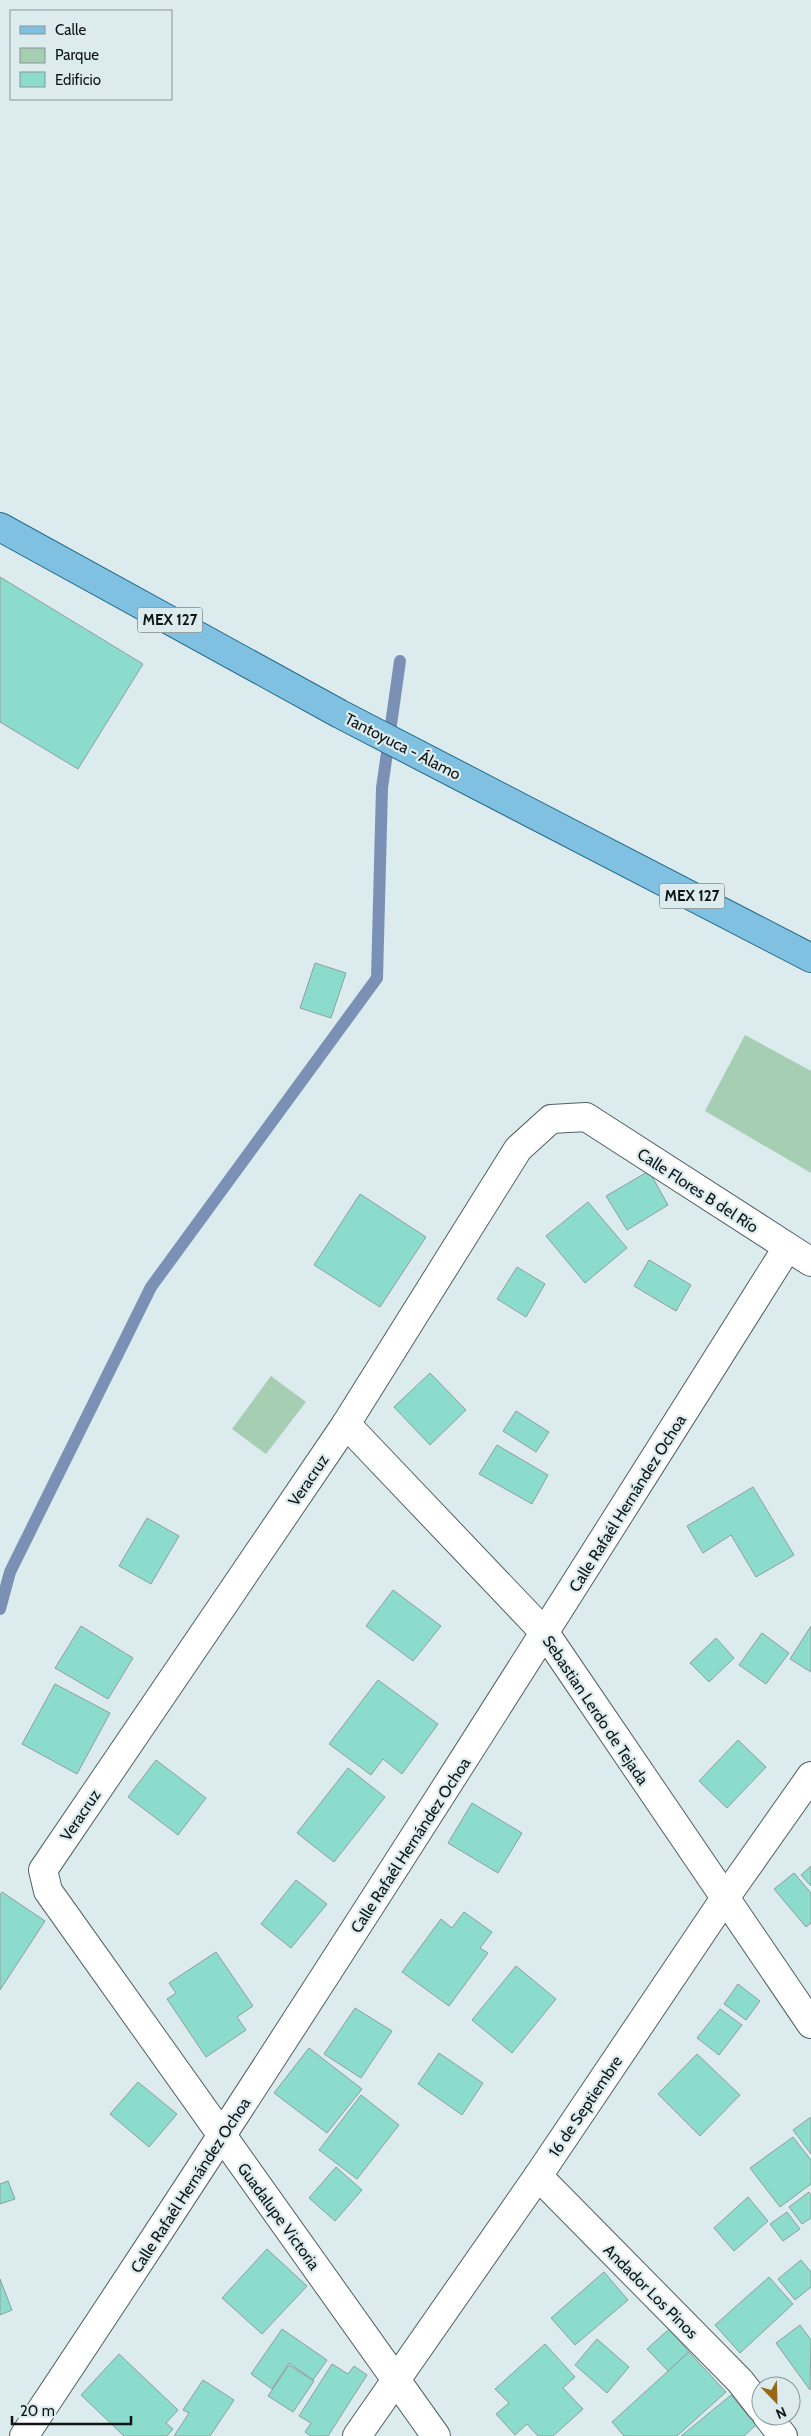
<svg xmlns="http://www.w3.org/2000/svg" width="811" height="2436" font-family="Cabin,sans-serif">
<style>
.green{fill:#a5ceb3}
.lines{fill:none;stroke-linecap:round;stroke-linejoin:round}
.stream{stroke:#7a90b5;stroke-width:12}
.building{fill:#8cdcce;stroke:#8f9f9c}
.minor-casing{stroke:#536164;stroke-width:30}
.major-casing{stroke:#21698c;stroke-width:30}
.minor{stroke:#fff;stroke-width:28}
.major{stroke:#80c0e0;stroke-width:28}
.labels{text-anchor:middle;stroke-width:4.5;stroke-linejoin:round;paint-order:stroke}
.shield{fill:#dbebee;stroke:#4c5557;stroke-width:1}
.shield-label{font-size:15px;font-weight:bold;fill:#0f1516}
.street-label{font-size:16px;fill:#0f1516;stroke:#dbebee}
</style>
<rect width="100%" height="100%" fill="#dbebee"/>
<!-- green -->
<g class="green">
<path d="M 745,1035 L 811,1071 L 811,1173 L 705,1111 Z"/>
<path d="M 271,1376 L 306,1402 L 266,1454 L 232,1429 Z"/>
</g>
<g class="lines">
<!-- stream -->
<path class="stream" d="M 0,1609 L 10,1572 L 151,1287 L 377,978 L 382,788 L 400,661"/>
</g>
<!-- building -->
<g class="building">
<path d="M 0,577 L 143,664 L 78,769 L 0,722 Z"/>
<path d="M 315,963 L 346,973 L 331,1018 L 300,1008 Z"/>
<path d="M 649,1171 L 668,1205 L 627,1230 L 606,1196 Z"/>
<path d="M 360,1194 L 426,1237 L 380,1307 L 314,1265 Z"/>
<path d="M 588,1202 L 627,1248 L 585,1283 L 546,1236 Z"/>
<path d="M 649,1260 L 691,1285 L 676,1311 L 634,1286 Z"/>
<path d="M 517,1267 L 545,1284 L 526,1317 L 497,1299 Z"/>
<path d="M 430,1373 L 466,1410 L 430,1445 L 394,1407 Z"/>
<path d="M 516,1411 L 549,1432 L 536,1452 L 503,1431 Z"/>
<path d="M 497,1445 L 548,1475 L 532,1504 L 479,1474 Z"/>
<path d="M 753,1487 L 794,1555 L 756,1577 L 731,1535 L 703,1553 L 687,1526 Z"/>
<path d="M 147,1518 L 179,1536 L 151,1584 L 119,1566 Z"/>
<path d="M 393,1590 L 441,1626 L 413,1661 L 366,1626 Z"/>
<path d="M 81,1626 L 133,1658 L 108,1699 L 55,1668 Z"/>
<path d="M 811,1626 L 811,1672 L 790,1659 Z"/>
<path d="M 762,1633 L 789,1653 L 766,1684 L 739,1665 Z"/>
<path d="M 716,1638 L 734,1658 L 709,1682 L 690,1663 Z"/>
<path d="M 378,1680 L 438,1724 L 402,1774 L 383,1759 L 371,1775 L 329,1744 Z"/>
<path d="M 55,1684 L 110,1713 L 77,1774 L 22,1744 Z"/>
<path d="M 738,1740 L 766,1767 L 727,1808 L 699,1781 Z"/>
<path d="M 156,1760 L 206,1798 L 178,1835 L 128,1797 Z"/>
<path d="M 348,1768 L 385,1797 L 334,1862 L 297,1833 Z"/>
<path d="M 472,1803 L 522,1833 L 498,1873 L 448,1843 Z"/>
<path d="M 811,1866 L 811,1886 L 801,1875 Z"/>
<path d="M 794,1873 L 811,1893 L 811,1923 L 806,1927 L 774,1889 Z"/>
<path d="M 296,1880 L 327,1904 L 291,1948 L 261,1924 Z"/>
<path d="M 2,1892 L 45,1921 L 0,1990 L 0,1895 Z"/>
<path d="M 464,1912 L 492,1932 L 480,1948 L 488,1953 L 449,2006 L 402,1972 L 441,1919 L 452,1928 Z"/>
<path d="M 216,1952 L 253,2006 L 237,2017 L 246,2030 L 206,2057 L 167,1999 L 176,1993 L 169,1983 Z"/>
<path d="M 516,1966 L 556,1999 L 512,2053 L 472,2020 Z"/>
<path d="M 738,1984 L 760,2001 L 746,2020 L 724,2004 Z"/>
<path d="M 355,2008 L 392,2031 L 361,2078 L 324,2054 Z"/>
<path d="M 720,2009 L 742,2025 L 719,2055 L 697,2038 Z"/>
<path d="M 309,2048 L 362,2089 L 327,2133 L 274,2093 Z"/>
<path d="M 439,2053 L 483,2083 L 462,2115 L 418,2084 Z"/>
<path d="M 697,2054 L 740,2095 L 700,2136 L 658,2094 Z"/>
<path d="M 138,2082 L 177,2114 L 149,2147 L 110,2114 Z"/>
<path d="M 361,2095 L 399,2125 L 357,2179 L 319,2150 Z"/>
<path d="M 811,2117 L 811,2154 L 793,2130 Z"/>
<path d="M 793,2137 L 811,2160 L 811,2184 L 780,2207 L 750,2168 Z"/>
<path d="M 336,2167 L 362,2190 L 335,2221 L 309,2198 Z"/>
<path d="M 8,2181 L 15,2199 L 0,2204 L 0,2184 Z"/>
<path d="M 809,2192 L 811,2195 L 811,2218 L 802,2224 L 789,2207 Z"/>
<path d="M 748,2197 L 768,2221 L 734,2251 L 714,2228 Z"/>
<path d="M 787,2212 L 800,2229 L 783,2241 L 770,2224 Z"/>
<path d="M 267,2249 L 307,2286 L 262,2334 L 222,2298 Z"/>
<path d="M 801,2260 L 811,2272 L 811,2287 L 795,2300 L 778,2279 Z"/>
<path d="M 604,2272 L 628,2300 L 575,2345 L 551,2318 Z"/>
<path d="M 769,2277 L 793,2304 L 740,2353 L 715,2325 Z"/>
<path d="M 0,2279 L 12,2310 L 0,2315 Z"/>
<path d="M 800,2325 L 811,2340 L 810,2390 L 776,2343 Z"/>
<path d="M 282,2329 L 327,2360 L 313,2380 L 289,2363 L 272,2389 L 251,2374 Z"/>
<path d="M 669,2329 L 689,2352 L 668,2371 L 647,2349 Z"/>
<path d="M 597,2339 L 629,2367 L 607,2393 L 575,2365 Z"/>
<path d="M 545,2344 L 575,2377 L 563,2388 L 583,2409 L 553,2436 L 538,2436 L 527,2424 L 515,2435 L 496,2414 L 509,2403 L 495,2389 Z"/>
<path d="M 689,2352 L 726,2392 L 677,2436 L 624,2436 L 612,2422 Z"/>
<path d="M 119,2354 L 178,2410 L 166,2423 L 173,2429 L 167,2436 L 124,2436 L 81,2395 Z"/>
<path d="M 332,2364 L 348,2374 L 354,2366 L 367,2375 L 328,2436 L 311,2436 L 305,2432 L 311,2423 L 299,2416 Z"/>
<path d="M 289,2365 L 314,2381 L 293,2412 L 268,2396 Z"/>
<path d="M 203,2380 L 234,2400 L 210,2436 L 174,2436 L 189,2413 L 183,2410 Z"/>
<path d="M 731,2395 L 756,2425 L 744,2436 L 681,2436 Z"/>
</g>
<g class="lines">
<!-- minor casing -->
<g class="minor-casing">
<g id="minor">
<path d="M 346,1424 L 545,1633 L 811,2024"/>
<path d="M 538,2176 L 740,2381 L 761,2408"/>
<path d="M 767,2416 L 783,2436"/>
<path d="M 24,2436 C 285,2044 536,1647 787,1248"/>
<path d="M 357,2436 L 538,2176 L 725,1898 L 811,1776"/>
<path d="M 436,2436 L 48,1891 L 43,1870 L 346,1424 L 518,1149 L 551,1119 L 586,1117 L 811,1262"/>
</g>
</g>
<!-- major casing -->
<g class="major-casing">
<path id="major" d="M 0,527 L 340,714 L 811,958"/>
</g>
<!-- minor -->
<use href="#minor" class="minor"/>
<!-- major -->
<use href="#major" class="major"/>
</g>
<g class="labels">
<!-- shield labels -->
<g class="shield">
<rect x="137.5" y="607.5" width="65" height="25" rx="4"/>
<rect x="659.5" y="883.5" width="65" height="25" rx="4"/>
</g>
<g class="shield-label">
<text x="170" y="625">MEX 127</text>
<text x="692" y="901">MEX 127</text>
</g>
<!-- street labels -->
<g class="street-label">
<text transform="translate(403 746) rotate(27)" y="6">Tantoyuca - Álamo</text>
<text transform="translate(698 1190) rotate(33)" y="6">Calle Flores B del Río</text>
<text transform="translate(308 1480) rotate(-56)" y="6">Veracruz</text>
<text transform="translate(627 1503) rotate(-58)" y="6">Calle Rafaél Hernández Ochoa</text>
<text transform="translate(596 1710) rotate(56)" y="6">Sebastian Lerdo de Tejada</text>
<text transform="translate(80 1815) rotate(-56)" y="6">Veracruz</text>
<text transform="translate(410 1845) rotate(-57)" y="6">Calle Rafaél Hernández Ochoa</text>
<text transform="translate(585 2106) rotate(-56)" y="6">16 de Septiembre</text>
<text transform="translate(190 2185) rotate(-57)" y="6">Calle Rafaél Hernández Ochoa</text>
<text transform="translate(279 2216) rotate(54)" y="6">Guadalupe Victoria</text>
<text transform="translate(651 2291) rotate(45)" y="6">Andador Los Pinos</text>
</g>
</g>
<!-- legend -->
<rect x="10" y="10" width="162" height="90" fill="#dbebee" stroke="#899598"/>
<rect x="20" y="26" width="25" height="8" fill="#80c0e0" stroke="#899598"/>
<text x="55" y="35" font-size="15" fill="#0f1516">Calle</text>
<rect x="20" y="48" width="25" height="15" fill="#a5ceb3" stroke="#899598"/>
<text x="55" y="60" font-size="15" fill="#0f1516">Parque</text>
<rect x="20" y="72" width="25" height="15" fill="#8cdcce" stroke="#899598"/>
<text x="55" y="85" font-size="15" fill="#0f1516">Edificio</text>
<!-- north arrow -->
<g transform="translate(776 2401) rotate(157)"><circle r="24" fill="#dbebee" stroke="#899598"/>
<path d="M0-4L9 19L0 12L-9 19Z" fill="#976817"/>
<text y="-8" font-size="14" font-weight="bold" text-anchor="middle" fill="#0f1516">N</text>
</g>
<!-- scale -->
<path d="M12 2416v8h119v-8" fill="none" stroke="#0f1516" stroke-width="2.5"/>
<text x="20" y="2416" font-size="15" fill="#0f1516" stroke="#dbebee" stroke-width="4" paint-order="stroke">20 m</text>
</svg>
